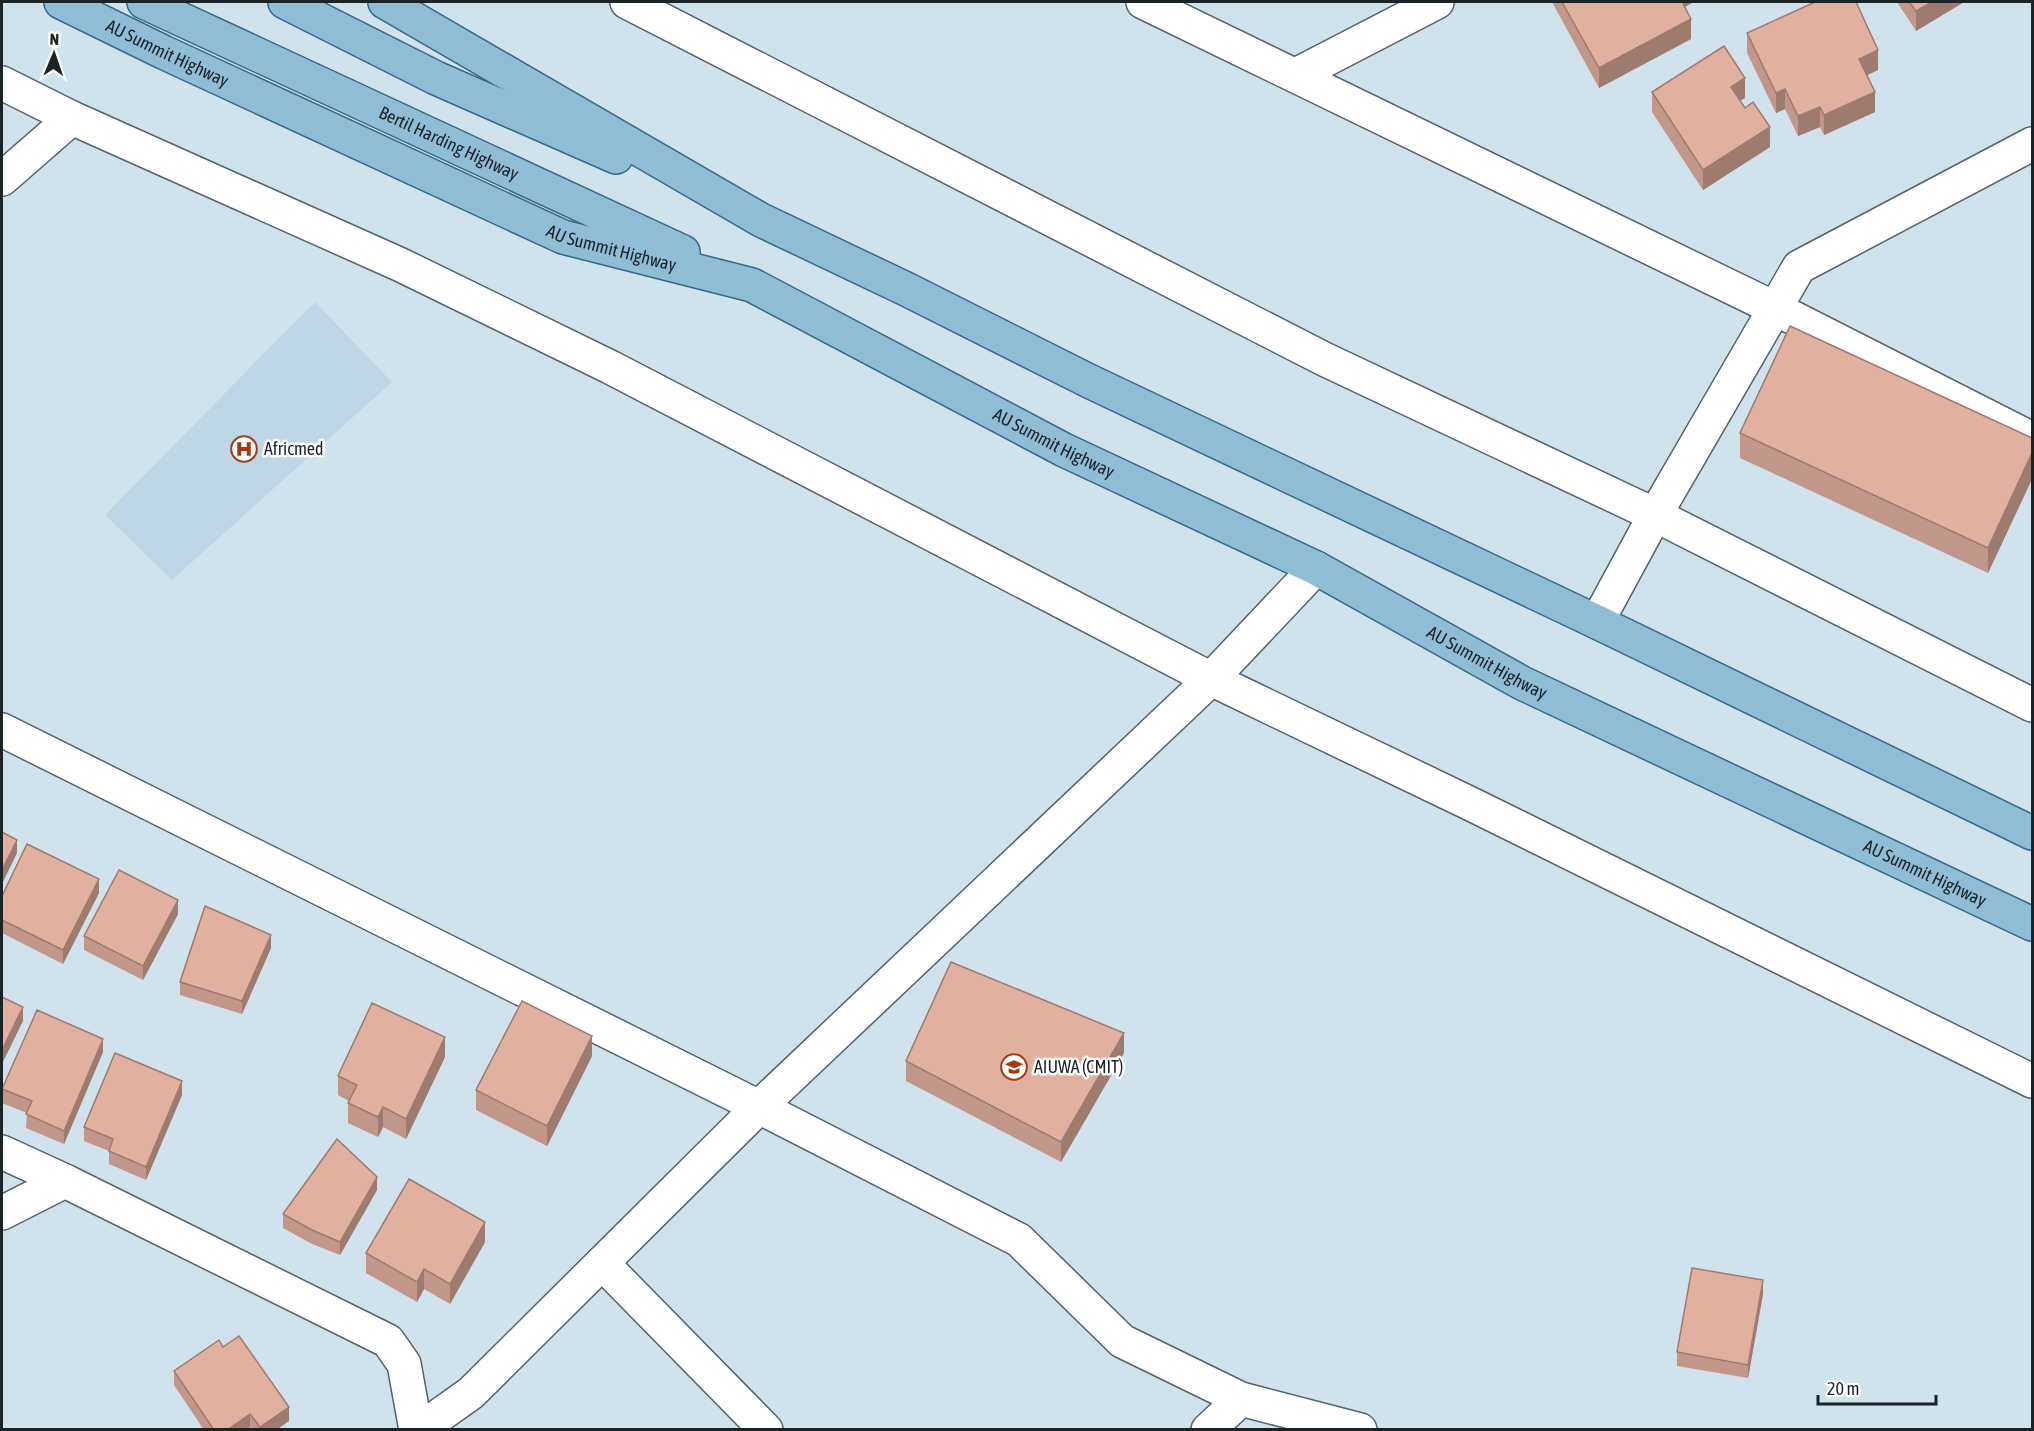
<svg xmlns="http://www.w3.org/2000/svg" width="2034" height="1431" font-family="'Asap Condensed',sans-serif">
<style>
.built{fill:#bed6e5}
.lines{fill:none;stroke-linecap:round;stroke-linejoin:round}
.minor-casing{stroke:#53636b;stroke-width:36}
.major-casing{stroke:#356a86;stroke-width:36}
.minor{stroke:#fff;stroke-width:33}
.major{stroke:#8ebdd5;stroke-width:33}
.wall{fill:#c29789}
.shaded-wall{fill:#9e7b6f}
.building{fill:#e1b09f;stroke:#9e7b6f;stroke-width:1.5}
.labels{text-anchor:middle;stroke-width:5;stroke-linejoin:round;paint-order:stroke}
.street-label{font-size:18px;fill:#1c2326;stroke:#fff}
.poi-label{font-size:18px;fill:#1c2326;stroke:#fff;text-anchor:start}
</style>
<rect width="100%" height="100%" fill="#d0e2ec"/>
<!-- built -->
<path class="built" d="M 315,302 L 392,382 L 172,580 L 105,515 Z"/>
<g class="lines">
<!-- minor casing -->
<g class="minor-casing">
<g id="minor">
<path d="M 627,2 L 1324,359 L 1655,515 L 2032,705"/>
<path d="M 1143,2 L 1774,308 L 2032,439"/>
<path d="M 1296,75 L 1437,2"/>
<path d="M 2,83 L 72,118 L 401,265 L 610,367 L 1211,679 L 1471,804 L 2032,1081"/>
<path d="M 2,179 L 72,118"/>
<path d="M 1597,622 L 1655,515 L 1799,267 L 2032,144"/>
<path d="M 2,730 L 759,1107 L 1019,1240 L 1122,1341 L 1241,1399 L 1360,1430"/>
<path d="M 2,1152 L 65,1181 L 388,1341 L 404,1364 L 416,1430"/>
<path d="M 2,1213 L 65,1181"/>
<path d="M 602,1263 L 766,1430"/>
<path d="M 419,1430 L 471,1393 L 759,1107 L 1211,679 L 1316,568"/>
<path d="M 1208,1430 L 1241,1399"/>
</g>
</g>
<!-- major casing -->
<g class="major-casing">
<g id="major">
<path id="s1" d="M 61,2 L 163,52 L 563,237 L 752,285 L 1064,450 L 1316,568 L 1522,683 L 2032,924"/>
<path id="s2" d="M 144,2 L 683,252"/>
<path d="M 285,2 L 436,78 L 616,157"/>
<path d="M 385,2 L 761,220 L 906,289 L 1089,381 L 1597,622 L 2032,833"/>
</g>
</g>
<!-- minor -->
<use href="#minor" class="minor"/>
<!-- major -->
<use href="#major" class="major"/>
</g>
<!-- wall -->
<g class="wall">
<path d="M 1552,2 L 1694,2 L 1685,7 L 1691,39 L 1599,88 Z"/>
<path d="M 1897,2 L 1964,2 L 1916,31 Z"/>
<path d="M 1747,33 L 1878,70 L 1867,75 L 1875,112 L 1824,135 L 1820,127 L 1798,136 L 1785,109 L 1776,113 L 1747,53 Z"/>
<path d="M 1652,92 L 1745,98 L 1740,101 L 1770,147 L 1703,190 L 1652,112 Z"/>
<path d="M 1740,433 L 2032,438 L 2032,479 L 1988,573 L 1740,458 Z"/>
<path d="M 99,893 L 63,964 L 2,933 L 2,896 Z"/>
<path d="M 178,914 L 143,980 L 84,950 L 84,936 Z"/>
<path d="M 271,948 L 242,1014 L 180,995 L 180,982 Z"/>
<path d="M 103,1052 L 64,1144 L 26,1128 L 27,1113 L 2,1103 L 2,1089 Z"/>
<path d="M 1124,1053 L 1061,1162 L 906,1081 L 906,1061 Z"/>
<path d="M 592,1056 L 547,1146 L 476,1110 L 476,1090 Z"/>
<path d="M 445,1057 L 406,1139 L 383,1127 L 378,1137 L 348,1123 L 348,1103 L 349,1101 L 338,1095 L 338,1076 Z"/>
<path d="M 182,1095 L 146,1180 L 109,1164 L 109,1151 L 84,1141 L 84,1127 Z"/>
<path d="M 377,1190 L 340,1255 L 312,1244 L 283,1228 L 283,1214 Z"/>
<path d="M 485,1242 L 450,1304 L 424,1289 L 417,1302 L 366,1273 L 366,1253 Z"/>
<path d="M 1763,1294 L 1748,1378 L 1677,1366 L 1677,1352 Z"/>
<path d="M 223,1347 L 289,1421 L 276,1430 L 252,1430 L 250,1427 L 247,1430 L 204,1430 L 174,1385 L 174,1371 Z"/>
</g>
<!-- shaded-wall -->
<g class="shaded-wall">
<path d="M 1676,2 L 1694,2 L 1676,11 Z"/>
<path d="M 1932,2 L 1964,2 L 1916,31 L 1916,11 Z"/>
<path d="M 1691,19 L 1691,39 L 1599,88 L 1599,68 Z"/>
<path d="M 1878,50 L 1878,70 L 1859,79 L 1859,59 Z"/>
<path d="M 1745,78 L 1745,98 L 1731,106 L 1731,87 Z"/>
<path d="M 1785,89 L 1785,109 L 1776,113 L 1776,93 Z"/>
<path d="M 1875,92 L 1875,112 L 1824,135 L 1824,115 Z"/>
<path d="M 1820,107 L 1820,127 L 1798,136 L 1798,116 Z"/>
<path d="M 1770,127 L 1770,147 L 1703,190 L 1703,170 Z"/>
<path d="M 2032,453 L 2032,479 L 1988,573 L 1988,548 Z"/>
<path d="M 17,840 L 17,853 L 2,884 L 2,870 Z"/>
<path d="M 99,879 L 99,893 L 63,964 L 63,950 Z"/>
<path d="M 178,900 L 178,914 L 143,980 L 143,966 Z"/>
<path d="M 271,935 L 271,948 L 242,1014 L 242,1001 Z"/>
<path d="M 23,1007 L 23,1021 L 2,1064 L 2,1050 Z"/>
<path d="M 1124,1033 L 1124,1053 L 1061,1162 L 1061,1142 Z"/>
<path d="M 592,1036 L 592,1056 L 547,1146 L 547,1126 Z"/>
<path d="M 445,1037 L 445,1057 L 406,1139 L 406,1119 Z"/>
<path d="M 103,1039 L 103,1052 L 64,1144 L 64,1131 Z"/>
<path d="M 182,1081 L 182,1095 L 146,1180 L 146,1167 Z"/>
<path d="M 383,1107 L 383,1127 L 378,1137 L 378,1117 Z"/>
<path d="M 377,1177 L 377,1190 L 340,1255 L 340,1242 Z"/>
<path d="M 485,1222 L 485,1242 L 450,1304 L 450,1284 Z"/>
<path d="M 424,1269 L 424,1289 L 417,1302 L 417,1282 Z"/>
<path d="M 1763,1280 L 1763,1294 L 1748,1378 L 1748,1365 Z"/>
<path d="M 289,1407 L 289,1421 L 276,1430 L 260,1430 L 260,1427 Z"/>
<path d="M 250,1414 L 250,1427 L 247,1430 L 227,1430 Z"/>
</g>
<!-- building -->
<g class="building">
<path d="M 1562,2 L 1682,2 L 1691,19 L 1599,68 Z"/>
<path d="M 1815,2 L 1856,2 L 1878,50 L 1859,59 L 1875,92 L 1824,115 L 1820,107 L 1798,116 L 1785,89 L 1776,93 L 1747,33 Z"/>
<path d="M 1909,2 L 1932,2 L 1916,11 Z"/>
<path d="M 1724,46 L 1745,78 L 1731,87 L 1745,108 L 1753,102 L 1770,127 L 1703,170 L 1652,92 Z"/>
<path d="M 1790,326 L 2032,438 L 2032,453 L 1988,548 L 1740,433 Z"/>
<path d="M 2,832 L 17,840 L 2,870 Z"/>
<path d="M 27,844 L 99,879 L 63,950 L 2,920 L 2,896 Z"/>
<path d="M 119,870 L 178,900 L 143,966 L 84,936 Z"/>
<path d="M 205,906 L 271,935 L 242,1001 L 180,982 Z"/>
<path d="M 951,962 L 1124,1033 L 1061,1142 L 906,1061 Z"/>
<path d="M 2,997 L 23,1007 L 2,1050 Z"/>
<path d="M 522,1001 L 592,1036 L 547,1126 L 476,1090 Z"/>
<path d="M 372,1003 L 445,1037 L 406,1119 L 383,1107 L 378,1117 L 348,1103 L 357,1085 L 338,1076 Z"/>
<path d="M 37,1010 L 103,1039 L 64,1131 L 26,1114 L 32,1101 L 2,1089 Z"/>
<path d="M 115,1053 L 182,1081 L 146,1167 L 109,1151 L 113,1139 L 84,1127 Z"/>
<path d="M 337,1139 L 377,1177 L 340,1242 L 312,1230 L 283,1214 Z"/>
<path d="M 409,1179 L 485,1222 L 450,1284 L 424,1269 L 417,1282 L 366,1253 Z"/>
<path d="M 1692,1268 L 1763,1280 L 1748,1365 L 1677,1352 Z"/>
<path d="M 239,1336 L 289,1407 L 260,1427 L 250,1414 L 227,1430 L 214,1430 L 174,1371 L 219,1340 L 223,1347 Z"/>
</g>
<!-- icons -->
<defs>
<g id="hospital-ring" transform="scale(1.35)"><circle r="9.5" fill="#fff" stroke="#a13c10" stroke-width="1.5"/><path d="M-5-5h3v3.5h4V-5h3V5h-3V1.5h-4V5h-3Z" fill="#a13c10"/></g>
<g id="university-ring" transform="scale(1.35)"><circle r="9.5" fill="#fff" stroke="#a13c10" stroke-width="1.5"/><path d="M0-5L7-2L0 1L-7-2ZM-4 1L0 2.5L4 1V4Q0 6-4 4Z" fill="#a13c10"/></g>
</defs>
<g fill-rule="evenodd">
<use href="#hospital-ring" x="244" y="449"/>
<use href="#university-ring" x="1014" y="1067"/>
</g>
<g class="labels">
<!-- street labels -->
<g class="street-label">
<text dy="6" stroke="none"><textPath href="#s1" startOffset="118">AU Summit Highway</textPath></text>
<text dy="6" stroke="none"><textPath href="#s2" startOffset="336">Bertil Harding Highway</textPath></text>
<text dy="6" stroke="none"><textPath href="#s1" startOffset="604">AU Summit Highway</textPath></text>
<text dy="6" stroke="none"><textPath href="#s1" startOffset="1090">AU Summit Highway</textPath></text>
<text dy="6" stroke="none"><textPath href="#s1" startOffset="1576">AU Summit Highway</textPath></text>
<text dy="6" stroke="none"><textPath href="#s1" startOffset="2062">AU Summit Highway</textPath></text>
</g>
<!-- poi labels -->
<g class="poi-label">
<text x="264" y="455">Africmed</text>
<text x="1034" y="1073">AIUWA (CMIT)</text>
</g>
</g>
<!-- border -->
<rect width="2034" height="1431" fill="none" stroke="#1c2326" stroke-width="6"/>
<!-- north arrow -->
<g transform="translate(54 54) rotate(2)" stroke="#ffffff" stroke-width="4.5" paint-order="stroke">
<path d="M0-4.5L10 22L0 15L-10 22Z" fill="#1c2326"/>
<text y="-9" font-size="16" font-weight="bold" text-anchor="middle" fill="#1c2326">N</text>
</g>
<!-- scale -->
<path d="M1818 1395v9h118v-9" fill="none" stroke="#1c2326" stroke-width="3"/>
<text x="1827" y="1395" font-size="18" fill="#1c2326" stroke="#ffffff" stroke-width="4.5" paint-order="stroke">20 m</text>
</svg>
